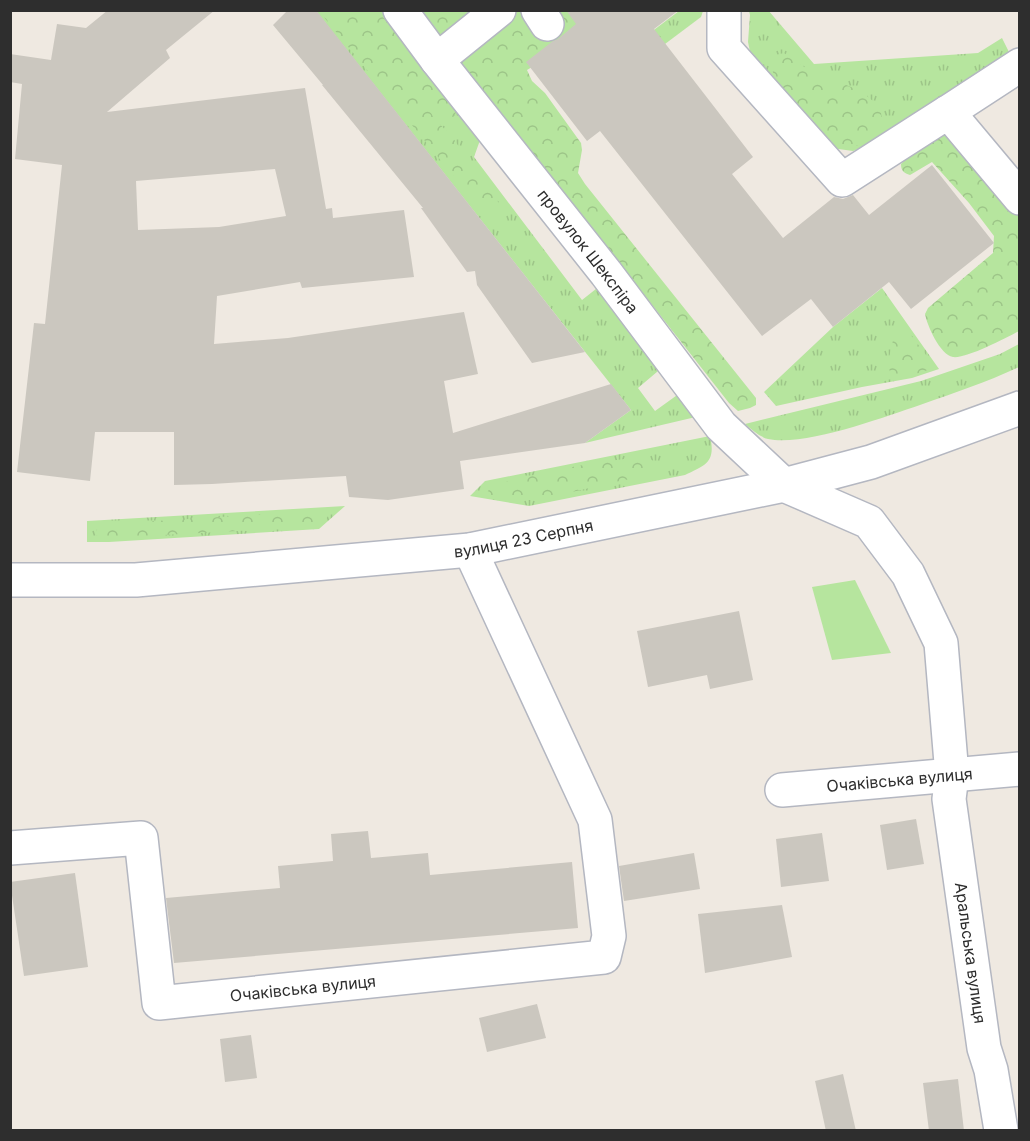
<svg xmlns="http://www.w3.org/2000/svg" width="1030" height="1141" font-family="Inter,sans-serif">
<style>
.grass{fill:url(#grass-tufts)}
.forest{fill:url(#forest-crowns)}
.park{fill:#b6e59e}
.building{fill:#cbc7bf;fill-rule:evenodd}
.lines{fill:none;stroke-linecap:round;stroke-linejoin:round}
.minor-casing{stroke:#b4b7c1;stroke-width:36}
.minor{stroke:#fff;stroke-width:33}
.labels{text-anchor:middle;stroke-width:5;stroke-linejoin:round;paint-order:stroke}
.street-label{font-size:16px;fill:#2e2e2e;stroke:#fff}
</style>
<defs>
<pattern id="grass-tufts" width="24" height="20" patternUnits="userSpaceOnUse" patternTransform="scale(1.5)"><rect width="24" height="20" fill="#b6e59e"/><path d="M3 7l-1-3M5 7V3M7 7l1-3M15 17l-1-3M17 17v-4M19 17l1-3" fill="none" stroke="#9dc588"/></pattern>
<pattern id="forest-crowns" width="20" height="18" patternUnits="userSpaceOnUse" patternTransform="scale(1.5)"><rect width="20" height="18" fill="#b6e59e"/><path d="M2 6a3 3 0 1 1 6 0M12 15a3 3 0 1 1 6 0" fill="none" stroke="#9dc588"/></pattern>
</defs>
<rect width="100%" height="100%" fill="#efe9e1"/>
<!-- grass -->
<g class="grass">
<path d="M 768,10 L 814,64 L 978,53 L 1002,38 L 1009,52 L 1006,61 L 881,140 L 853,151 L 831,148 L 752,61 L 748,42 L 750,15 L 749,11 Z"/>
<path d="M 316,11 L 387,11 L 484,129 L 474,157 L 582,300 L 601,285 L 664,366 L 638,388 L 655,411 L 680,393 L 700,416 L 585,443 L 631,410 Z"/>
<path d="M 679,11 L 703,11 L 701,17 L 641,62 L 630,48 Z"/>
<path d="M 882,288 L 939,369 L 912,378 L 862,387 L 776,406 L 764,392 L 833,327 Z"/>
<path d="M 1019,344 L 1019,367 C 987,382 954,393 920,405 C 884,417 804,447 768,439 C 760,437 752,430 745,424 L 921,381 L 1000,354 Z"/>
<path d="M 710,436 C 716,462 706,465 685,475 L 529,506 L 470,496 L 485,481 Z"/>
<path d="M 345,506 L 319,529 L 109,542 L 87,542 L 87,521 Z"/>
</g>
<!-- forest -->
<g class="forest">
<path d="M 319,11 L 377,11 L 453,94 L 457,111 L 452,119 L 438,114 L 433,110 L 430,111 L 434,118 L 453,138 L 474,169 L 493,191 L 499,204 L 493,213 L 478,206 Z"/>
<path d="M 421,11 L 489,11 L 447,37 L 439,34 Z"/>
<path d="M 506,11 L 584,11 L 574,34 L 552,55 L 527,70 L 532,81 L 545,93 L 581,143 L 582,150 L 578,173 L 585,184 L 756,398 L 756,405 L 750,408 L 738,411 L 729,403 L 638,287 L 462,67 L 459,60 Z"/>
<path d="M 784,53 L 822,79 L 841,83 L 861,91 L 880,107 L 884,131 L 863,144 L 847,148 L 828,141 L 789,98 L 774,76 L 771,64 L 775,55 Z"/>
<path d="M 943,129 L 972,154 L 1019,215 L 1019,331 C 1006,338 966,359 953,357 C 940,355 927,325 925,314 L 928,308 L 993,253 L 994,236 L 969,203 L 932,162 L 910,175 C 904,173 901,171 901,164 L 906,159 Z"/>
<path d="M 902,333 L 910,334 L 933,364 L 931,369 L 897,380 L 891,378 L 888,362 L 894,336 Z"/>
<path d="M 643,457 C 653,458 656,464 661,472 L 536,500 C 520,500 502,502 487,493 L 491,486 C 540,472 592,462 643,457 Z"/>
<path d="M 333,510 L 325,520 L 310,527 L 107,538 L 99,537 L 96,535 L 96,532 L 98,527 L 108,524 Z"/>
</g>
<!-- park -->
<path class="park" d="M 855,580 L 891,653 L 832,660 L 812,587 Z"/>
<!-- building -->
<g class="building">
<path d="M 108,10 L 215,10 L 166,50 L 170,58 L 107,112 L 305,88 L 326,209 L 332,208 L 333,218 L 404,210 L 414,277 L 302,288 L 300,282 L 217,296 L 214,344 L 288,338 L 464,312 L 478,374 L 444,381 L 453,433 L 611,384 L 631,410 L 585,443 L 460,461 L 464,489 L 388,500 L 349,497 L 346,476 L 212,484 L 174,485 L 174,432 L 95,432 L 90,481 L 17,472 L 34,323 L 45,324 L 62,165 L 15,159 L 22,84 L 10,82 L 10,54 L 51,60 L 57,24 L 86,28 ZM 275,169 L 286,216 L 219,227 L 138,230 L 136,181 Z"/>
<path d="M 288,10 L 316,10 L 585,352 L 532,363 L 477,285 L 475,271 L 467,272 L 421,208 L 423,208 L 322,85 L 323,85 L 273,25 Z"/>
<path d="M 566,10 L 679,10 L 654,29 L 753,157 L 732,174 L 783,238 L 834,197 L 843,199 L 853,195 L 869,215 L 932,165 L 994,243 L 911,309 L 889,282 L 833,327 L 811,299 L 762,336 L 600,131 L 587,141 L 526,62 L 553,41 L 558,39 L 576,24 Z"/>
<path d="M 739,611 L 753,680 L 710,689 L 707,675 L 648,687 L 637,631 Z"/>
<path d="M 916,819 L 924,864 L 887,870 L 880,825 Z"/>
<path d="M 368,831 L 371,858 L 428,853 L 430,875 L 572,862 L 578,928 L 174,963 L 166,898 L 280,888 L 278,866 L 333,861 L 331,834 Z"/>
<path d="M 822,833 L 829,881 L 781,887 L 776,839 Z"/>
<path d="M 694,853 L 700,889 L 624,901 L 619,866 Z"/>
<path d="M 75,873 L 88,967 L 24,976 L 10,882 Z"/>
<path d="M 782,905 L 792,957 L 705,973 L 698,914 Z"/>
<path d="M 537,1004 L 546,1038 L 487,1052 L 479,1018 Z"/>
<path d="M 251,1035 L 257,1078 L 225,1082 L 220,1039 Z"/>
<path d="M 843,1074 L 856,1131 L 826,1131 L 815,1081 Z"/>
<path d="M 958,1079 L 964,1131 L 929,1131 L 923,1083 Z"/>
</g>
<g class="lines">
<!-- minor casing -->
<g class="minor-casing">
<g id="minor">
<path id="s1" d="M 400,10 L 437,60 L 606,273 L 721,426 L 784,485 L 869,522 L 908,574 L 941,643 L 952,775 L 949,799 L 984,1048 L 991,1070 L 1001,1130"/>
<path d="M 538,10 L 547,24"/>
<path d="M 724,10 L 724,48 L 842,180 L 948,112 L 1020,198"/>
<path d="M 437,60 L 499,10"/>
<path d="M 948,112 L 1020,65"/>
<path id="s2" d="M 10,580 L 136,580 L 470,550 L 784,485 L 871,462 L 1020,408"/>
<path id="s3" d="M 782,790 L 1020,769"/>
<path id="s4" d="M 10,848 L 141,838 L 159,1003 L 604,957 L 609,936 L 595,820 L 470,550"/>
</g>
</g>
<!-- minor -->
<use href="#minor" class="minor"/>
</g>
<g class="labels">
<!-- street labels -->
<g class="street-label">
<text dy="6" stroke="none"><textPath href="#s1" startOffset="306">провулок Шекспіра</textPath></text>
<text dy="6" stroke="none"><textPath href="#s2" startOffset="516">вулиця 23 Серпня</textPath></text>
<text dy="6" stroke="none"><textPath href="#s3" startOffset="118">Очаківська вулиця</textPath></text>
<text dy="6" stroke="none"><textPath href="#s1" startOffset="1158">Аральська вулиця</textPath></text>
<text dy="6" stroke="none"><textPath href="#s4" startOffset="442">Очаківська вулиця</textPath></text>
</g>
</g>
<!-- border -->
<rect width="1030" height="1141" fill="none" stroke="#2e2e2e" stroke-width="24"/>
</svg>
